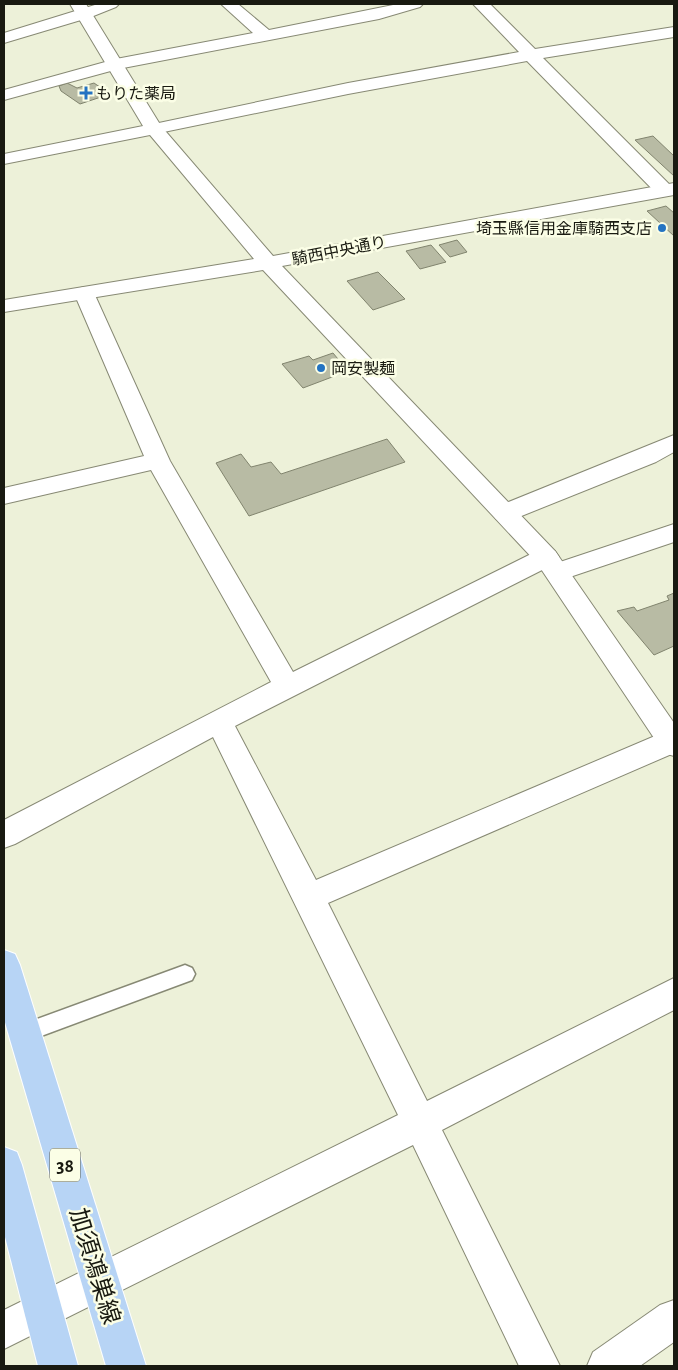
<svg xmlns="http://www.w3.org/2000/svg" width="678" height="1370" font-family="'Alegreya Sans','Noto Sans JP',sans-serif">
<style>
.building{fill:#b8bba4;stroke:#81846e}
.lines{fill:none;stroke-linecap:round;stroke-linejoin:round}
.service-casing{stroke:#878974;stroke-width:3}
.minor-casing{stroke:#878974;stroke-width:2}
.tertiary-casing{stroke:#878974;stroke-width:2}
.primary-casing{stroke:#fff;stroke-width:2}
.service{fill:#fff;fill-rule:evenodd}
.minor{fill:#fff;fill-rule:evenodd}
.tertiary{fill:#fff;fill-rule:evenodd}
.primary{fill:#b7d4f5;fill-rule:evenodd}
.poi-dot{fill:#2473c2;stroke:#fbfee6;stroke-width:2}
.labels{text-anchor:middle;stroke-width:5;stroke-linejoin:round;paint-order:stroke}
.far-poi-label{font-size:16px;fill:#191a11;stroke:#fbfee6;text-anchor:start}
.far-street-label{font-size:16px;fill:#191a11;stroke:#fbfee6}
.shield{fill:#fbfee6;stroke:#5d5e51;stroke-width:1}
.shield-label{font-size:19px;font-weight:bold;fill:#191a11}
.near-street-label{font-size:24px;fill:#191a11;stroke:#fbfee6}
</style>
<rect width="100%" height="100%" fill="#edf1d9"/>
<!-- building -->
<g class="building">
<path d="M 67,83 L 77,88 L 94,83 L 110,94 L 80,104 L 61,91 L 59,86 Z"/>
<path d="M 653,136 L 674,156 L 674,176 L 635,140 Z"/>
<path d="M 666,206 L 674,213 L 674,236 L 647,211 Z"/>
<path d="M 457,240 L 467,252 L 450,257 L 439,245 Z"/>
<path d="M 431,245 L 446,262 L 420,269 L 406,251 Z"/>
<path d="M 378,272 L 405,299 L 373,310 L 347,281 Z"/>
<path d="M 333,353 L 348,371 L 303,388 L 282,364 L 309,356 L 313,360 Z"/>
<path d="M 387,439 L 405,462 L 249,516 L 216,463 L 241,454 L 251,467 L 271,462 L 281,474 Z"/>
<path d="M 674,593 L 674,646 L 654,655 L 617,611 L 634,607 L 637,611 L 669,600 L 667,596 Z"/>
</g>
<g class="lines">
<!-- service casing -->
<g class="service-casing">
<path id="service" d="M 185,965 L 192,968 L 195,974 L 192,980 L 25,1042 L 18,1040 L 15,1033 L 18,1026 Z"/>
</g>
<!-- minor casing -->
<g class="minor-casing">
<g id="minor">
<path d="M 98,4 L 119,4 L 116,7 L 91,17 L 4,43 L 4,33 Z"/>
<path d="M 221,4 L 238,4 L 269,30 L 398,4 L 423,4 L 420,7 L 379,19 L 118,69 L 4,100 L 4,90 L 116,59 L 253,33 Z"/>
<path d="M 473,4 L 490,4 L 535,49 L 674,27 L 674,37 L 543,58 L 672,187 L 674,191 L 672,195 L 658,195 L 527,61 L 348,94 L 154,134 L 148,133 L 145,129 L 148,125 L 154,124 L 348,83 L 519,52 Z"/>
<path d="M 84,287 L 91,289 L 94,293 L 170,461 L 293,672 L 537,551 L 546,548 L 555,551 L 559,557 L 554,564 L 674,524 L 674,542 L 558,581 L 549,579 L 545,572 L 548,567 L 235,726 L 316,880 L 662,733 L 674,730 L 674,753 L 328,903 L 427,1101 L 674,978 L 674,1010 L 442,1130 L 560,1366 L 519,1366 L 413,1145 L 4,1349 L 4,1310 L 398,1115 L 213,737 L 15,844 L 4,848 L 4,820 L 271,682 L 151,470 L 4,504 L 4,488 L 144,456 L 74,293 L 77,289 Z"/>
<path d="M 674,435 L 674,452 L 656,462 L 514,519 L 505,521 L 496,519 L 493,513 L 496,507 Z"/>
<path d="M 674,1300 L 674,1342 L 640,1366 L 587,1366 L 593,1352 L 660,1305 Z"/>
</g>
</g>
<!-- tertiary casing -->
<g class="tertiary-casing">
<path id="tertiary" d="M 70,4 L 86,4 L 161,126 L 273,256 L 674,183 L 674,195 L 282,266 L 555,551 L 674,723 L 674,756 L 664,753 L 537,563 L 263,270 L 4,312 L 4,300 L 254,259 L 150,135 L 4,164 L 4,154 L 143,126 Z"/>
</g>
<!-- primary casing -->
<g class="primary-casing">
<g id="primary">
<path d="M 4,950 L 15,954 L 20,965 L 146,1366 L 106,1366 L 4,1019 Z"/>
<path d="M 4,1147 L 17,1152 L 22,1165 L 78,1366 L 38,1366 L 4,1233 Z"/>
</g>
</g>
<!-- service -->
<use href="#service" class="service"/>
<!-- minor -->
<use href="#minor" class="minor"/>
<!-- tertiary -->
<use href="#tertiary" class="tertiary"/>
<!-- primary -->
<use href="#primary" class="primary"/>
</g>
<!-- markers -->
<g class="poi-dot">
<path d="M83.5 85.5h5v5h5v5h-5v5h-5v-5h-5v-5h5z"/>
<circle cx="662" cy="228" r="5"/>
<circle cx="321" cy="368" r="5"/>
</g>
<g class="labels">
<!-- far-poi labels -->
<g class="far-poi-label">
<text x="96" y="99">もりた薬局</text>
<text x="652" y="234" text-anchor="end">埼玉縣信用金庫騎西支店</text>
<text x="331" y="374">岡安製麺</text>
</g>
<!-- far-street labels -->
<g class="far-street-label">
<text transform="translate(339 250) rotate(-11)" y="6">騎西中央通り</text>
</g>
<!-- shield labels -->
<rect class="shield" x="50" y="1148.5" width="30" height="33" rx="4"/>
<g class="shield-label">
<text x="65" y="1172">38</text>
</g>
<!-- near-street labels -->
<g class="near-street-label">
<text transform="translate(95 1266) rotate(73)" y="8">加須鴻巣線</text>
</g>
</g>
<!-- border -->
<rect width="678" height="1370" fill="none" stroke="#191a11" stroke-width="10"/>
</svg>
